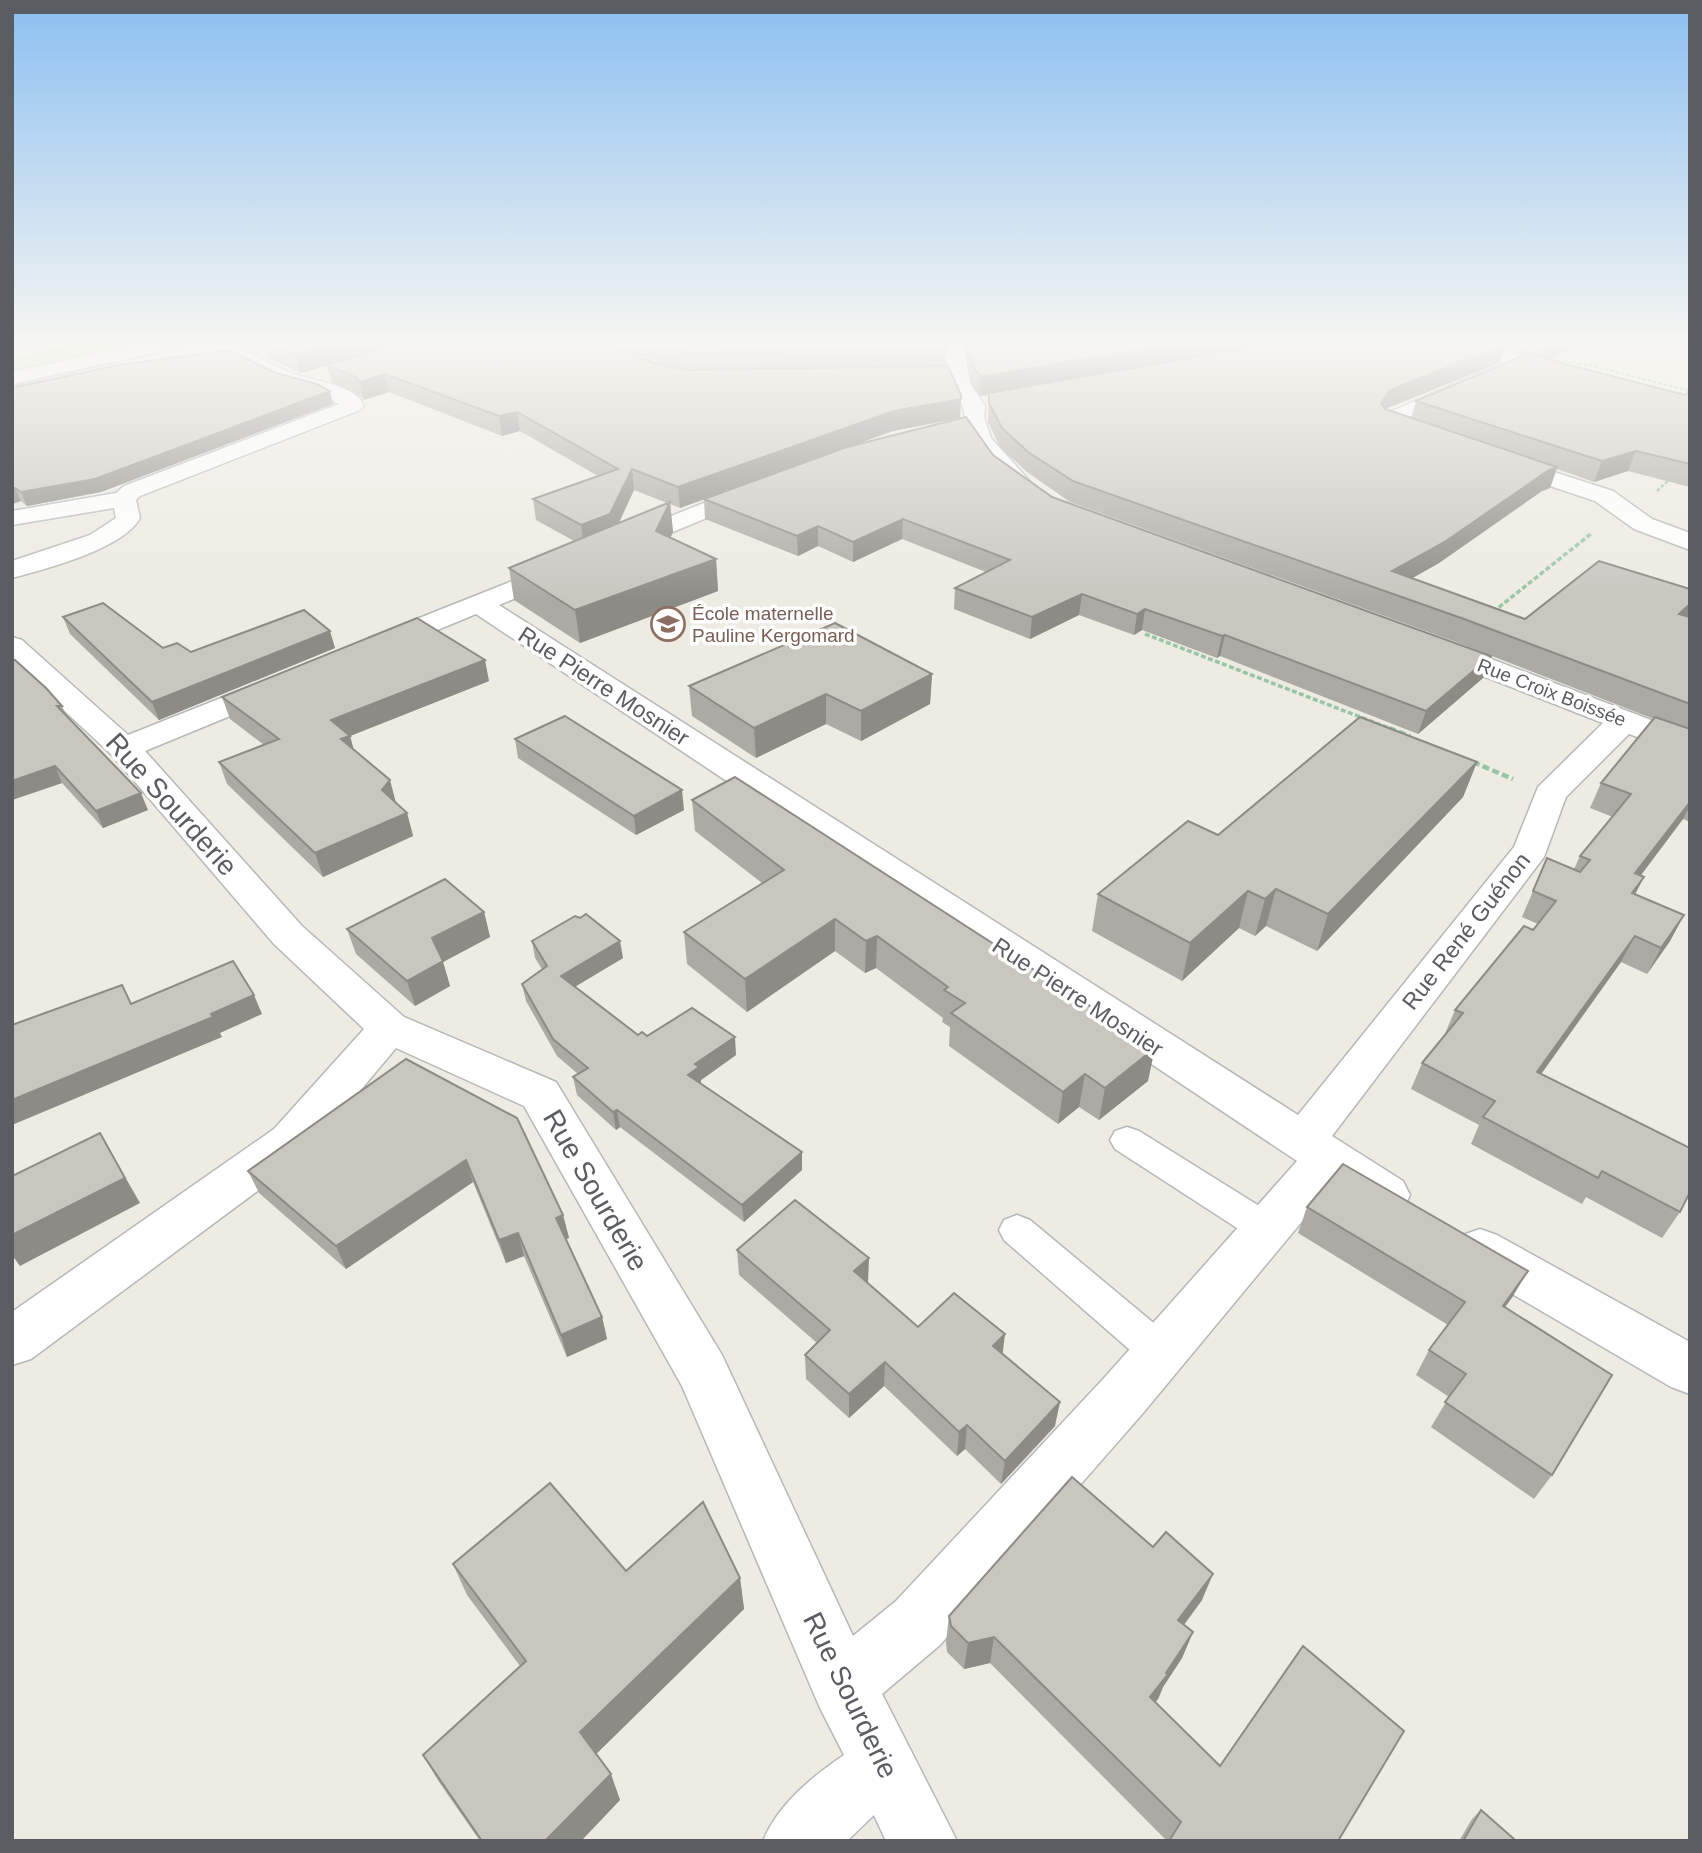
<svg xmlns="http://www.w3.org/2000/svg" width="1702" height="1853" font-family="Arial,sans-serif">
<style>
.green{fill:#bee5c0}
.lines{fill:none;stroke-linecap:round;stroke-linejoin:round}
.lane-casing{stroke:#b5b8bc;stroke-width:3}
.street-casing{stroke:#b5b8bc;stroke-width:3}
.secondary-casing{stroke:#b6b9be;stroke-width:3}
.path-far2{stroke:#98c5a6;stroke-width:2.5;stroke-dasharray:3.5 2;stroke-linecap:butt}
.path-far1{stroke:#98c5a6;stroke-width:3.5;stroke-dasharray:5 2.5;stroke-linecap:butt}
.path{stroke:#98c5a6;stroke-width:4.5;stroke-dasharray:7 3.5;stroke-linecap:butt}
.lane{fill:#fff;fill-rule:evenodd}
.street{fill:#fff;fill-rule:evenodd}
.secondary{fill:#fff;fill-rule:evenodd}
.wall{fill:#acaaa4;fill-rule:evenodd}
.shaded-wall{fill:#8c8b86}
.building{fill:#c8c6bf;stroke:#8c8b86;stroke-width:2}
.labels{text-anchor:middle;stroke-width:7;stroke-linejoin:round;paint-order:stroke}
.far-education-label{font-size:19px;fill:#785e54;stroke:#fff;text-anchor:start}
.far-street-label{font-size:19px;fill:#5a5e63;stroke:#fff}
.street-label{font-size:23px;fill:#5a5e63;stroke:#fff}
.near-street-label{font-size:28px;fill:#5a5e63;stroke:#fff}
</style>
<rect width="100%" height="100%" fill="#edebe2"/>
<!-- green -->
<path class="green" d="M 84,343 L 141,343 L 12,371 L 12,358 Z"/>
<g class="lines">
<!-- lane casing -->
<g class="lane-casing">
<g id="lane">
<path d="M 1127,1127 L 1139,1131 L 1280,1219 L 1285,1229 L 1280,1239 L 1267,1244 L 1254,1239 L 1115,1149 L 1110,1140 L 1115,1131 Z"/>
<path d="M 1017,1215 L 1030,1220 L 1174,1340 L 1179,1352 L 1174,1364 L 1160,1369 L 1146,1364 L 1004,1240 L 999,1230 L 1004,1220 Z"/>
</g>
</g>
<!-- street casing -->
<g class="street-casing">
<g id="street">
<path d="M 208,343 L 242,343 L 238,347 C 257,356 275,367 294,374 C 314,382 355,383 364,406 L 360,410 L 140,496 L 136,500 L 140,518 C 123,549 46,569 12,578 L 12,561 L 90,535 L 116,518 L 114,508 L 12,525 L 12,511 L 116,493 L 124,486 L 339,404 L 321,394 L 281,383 L 218,352 L 12,399 L 12,387 Z"/>
<path d="M 945,343 L 963,343 L 970,383 L 985,406 L 984,417 L 991,438 L 1026,477 L 1030,482 L 1026,487 L 1010,487 L 985,463 L 969,438 L 963,407 L 949,383 Z"/>
<path d="M 1471,343 C 1496,343 1510,343 1525,364 L 1522,368 L 1407,421 L 1431,431 L 1434,436 L 1431,441 L 1415,441 L 1381,426 L 1378,421 L 1381,416 L 1503,362 C 1495,351 1478,353 1471,343 Z"/>
<path d="M 1504,456 L 1613,491 L 1652,519 L 1690,533 L 1690,550 L 1634,529 L 1595,501 L 1496,468 L 1493,463 Z"/>
<path d="M 754,483 L 762,485 L 766,490 L 762,495 L 634,548 L 616,548 L 612,543 L 616,538 Z"/>
<path d="M 560,562 L 569,564 L 573,570 L 569,576 L 499,605 L 1298,1115 L 1514,847 L 1538,787 L 1603,723 L 1427,654 L 1422,648 L 1427,642 L 1437,639 L 1447,642 L 1690,735 L 1690,756 L 1629,734 L 1566,797 L 1544,857 L 1332,1136 L 1403,1181 L 1410,1195 L 1403,1209 C 1372,1219 1358,1201 1333,1184 L 1143,1413 L 940,1645 L 882,1694 L 957,1841 L 886,1841 L 874,1815 L 847,1841 L 763,1841 C 778,1804 812,1777 844,1755 L 820,1708 L 682,1386 L 524,1106 L 396,1048 L 306,1155 L 31,1359 L 12,1365 L 12,1312 L 274,1129 L 364,1029 L 274,944 L 112,755 L 12,662 L 12,637 L 22,640 L 128,735 L 264,681 L 275,678 L 286,681 L 290,687 L 286,693 L 145,751 L 302,926 L 404,1017 L 556,1082 L 722,1355 L 853,1636 L 896,1601 L 1105,1377 L 1297,1161 L 476,614 L 389,650 L 379,653 L 369,650 L 364,644 L 369,638 Z"/>
<path d="M 1480,1229 L 1497,1235 L 1690,1342 L 1690,1394 L 1671,1387 L 1463,1265 L 1455,1250 L 1463,1235 Z"/>
</g>
</g>
<!-- secondary casing -->
<g class="secondary-casing">
<path id="secondary" d="M 145,343 L 179,343 L 170,349 L 12,384 L 12,372 Z"/>
</g>
<!-- path-far2 -->
<g class="path-far2">
<path d="M 1551,360 L 1593,366 L 1690,391"/>
<path d="M 1657,491 L 1671,478"/>
</g>
<!-- path-far1 -->
<g class="path-far1">
<path d="M 1493,612 L 1592,533"/>
<path d="M 1145,634 L 1394,730"/>
</g>
<!-- path -->
<g class="path">
<path d="M 1389,728 L 1410,736"/>
<path d="M 1473,762 L 1513,779"/>
</g>
<!-- lane -->
<use href="#lane" class="lane"/>
<!-- street -->
<use href="#street" class="street"/>
<!-- secondary -->
<use href="#secondary" class="secondary"/>
</g>
<!-- wall -->
<g class="wall">
<path d="M 263,343 L 945,343 L 945,366 L 960,418 L 893,431 L 848,447 L 993,455 L 1052,497 L 1483,678 L 1418,734 L 1220,656 L 1217,658 L 1142,630 L 1134,635 L 1079,615 L 1030,639 L 954,609 L 955,588 L 986,572 L 902,539 L 853,562 L 818,546 L 798,556 L 705,519 L 704,499 L 680,508 L 670,504 L 673,532 L 670,538 L 716,559 L 718,591 L 580,643 L 514,600 L 509,568 L 574,541 L 536,520 L 533,499 L 598,476 L 520,431 L 502,436 L 389,392 L 364,400 L 360,396 L 332,383 L 327,366 L 301,373 L 267,358 ZM 606,344 L 655,360 L 681,369 L 651,362 ZM 634,490 L 667,503 L 619,523 Z"/>
<path d="M 963,343 L 1502,343 L 1504,345 L 1499,363 L 1385,409 L 1411,418 L 1416,401 L 1522,356 L 1509,343 L 1504,343 L 1583,343 L 1550,360 L 1685,395 L 1690,391 L 1690,487 L 1628,471 L 1594,482 L 1557,469 L 1550,488 L 1542,491 L 1439,563 L 1412,578 L 1525,619 L 1690,589 L 1690,822 L 1683,819 L 1641,875 L 1644,877 L 1635,894 L 1684,915 L 1670,941 L 1647,974 L 1621,962 L 1541,1074 L 1680,1212 L 1662,1238 L 1586,1197 L 1582,1204 L 1471,1144 L 1479,1125 L 1411,1089 L 1422,1063 L 1444,1036 L 1455,1010 L 1538,924 L 1522,917 L 1547,858 L 1574,869 L 1580,856 L 1613,817 L 1590,808 L 1601,783 L 1654,719 L 1456,642 L 1070,502 L 1027,472 L 1000,447 L 988,422 L 989,395 L 980,396 L 972,387 Z"/>
<path d="M 276,373 L 330,391 L 333,404 L 101,492 L 27,506 L 21,501 L 12,504 L 12,388 Z"/>
<path d="M 63,617 L 163,648 L 191,652 L 335,648 L 159,720 L 70,634 Z"/>
<path d="M 12,660 L 62,706 L 66,715 L 148,810 L 103,828 L 62,783 L 12,800 Z"/>
<path d="M 932,674 L 930,704 L 861,741 L 826,724 L 756,758 L 692,716 L 689,686 Z"/>
<path d="M 489,681 L 350,736 L 354,751 L 396,803 L 407,813 L 413,836 L 323,877 L 227,784 L 219,762 L 264,745 L 230,719 L 222,697 Z"/>
<path d="M 515,739 L 684,810 L 636,835 L 518,758 Z"/>
<path d="M 1477,762 L 1463,797 L 1317,951 L 1266,926 L 1255,936 L 1239,928 L 1182,981 L 1092,931 L 1098,894 L 1218,835 Z"/>
<path d="M 692,800 L 1148,1081 L 1099,1120 L 1079,1107 L 1058,1124 L 949,1046 L 950,1027 L 942,1022 L 943,1018 L 876,968 L 865,973 L 835,951 L 747,1012 L 687,964 L 684,932 L 762,883 L 695,831 Z"/>
<path d="M 484,912 L 490,937 L 443,962 L 450,986 L 415,1006 L 356,954 L 347,929 Z"/>
<path d="M 532,941 L 623,958 L 575,987 L 638,1035 L 736,1055 L 701,1080 L 701,1084 L 802,1152 L 802,1170 L 744,1222 L 620,1127 L 616,1130 L 577,1095 L 573,1077 L 578,1074 L 557,1056 L 526,1001 L 522,984 L 542,969 L 535,958 Z"/>
<path d="M 406,1059 L 563,1215 L 569,1238 L 566,1239 L 602,1317 L 607,1339 L 567,1357 L 524,1256 L 506,1263 L 473,1182 L 346,1269 L 259,1193 L 248,1171 Z"/>
<path d="M 1307,1207 L 1513,1296 L 1505,1307 L 1552,1475 L 1534,1499 L 1431,1427 L 1449,1397 L 1416,1375 L 1429,1350 L 1448,1325 L 1298,1233 Z"/>
<path d="M 737,1250 L 868,1283 L 918,1327 L 1002,1354 L 1055,1426 L 1001,1484 L 965,1449 L 957,1456 L 884,1386 L 849,1418 L 806,1379 L 805,1355 L 817,1343 L 739,1275 Z"/>
<path d="M 453,1564 L 626,1571 L 740,1578 L 744,1609 L 596,1754 L 620,1800 L 581,1841 L 480,1841 L 439,1782 L 423,1755 L 520,1666 L 467,1595 Z"/>
<path d="M 1202,1600 L 1184,1625 L 1193,1632 L 1182,1658 L 1163,1687 L 1158,1699 L 1155,1702 L 1220,1766 L 1338,1841 L 1167,1841 L 990,1663 L 964,1669 L 947,1652 L 946,1642 L 949,1616 Z"/>
<path d="M 1481,1810 L 1514,1841 L 1459,1841 L 1472,1819 Z"/>
</g>
<!-- shaded-wall -->
<g class="shaded-wall">
<path d="M 340,343 L 405,343 L 301,373 L 296,355 Z"/>
<path d="M 1181,343 L 1278,343 L 980,396 L 981,377 Z"/>
<path d="M 1555,343 L 1583,343 L 1524,373 L 1530,355 Z"/>
<path d="M 1504,345 L 1499,363 L 1385,409 L 1381,403 L 1390,390 Z"/>
<path d="M 385,374 L 389,392 L 364,400 L 359,382 Z"/>
<path d="M 330,391 L 333,404 L 101,492 L 27,506 L 21,492 Z"/>
<path d="M 961,399 L 960,418 L 893,431 L 680,508 L 678,487 L 894,411 Z"/>
<path d="M 517,412 L 520,431 L 502,436 L 499,416 Z"/>
<path d="M 1636,451 L 1628,471 L 1594,482 L 1602,461 Z"/>
<path d="M 1557,467 L 1550,488 L 1542,491 L 1439,563 L 1388,592 L 1392,571 L 1549,470 Z"/>
<path d="M 632,469 L 634,490 L 613,535 L 584,547 L 581,525 Z"/>
<path d="M 12,488 L 15,488 L 21,501 L 12,504 Z"/>
<path d="M 670,502 L 673,532 L 659,562 L 656,531 Z"/>
<path d="M 903,519 L 902,539 L 853,562 L 853,542 Z"/>
<path d="M 818,526 L 818,546 L 798,556 L 797,536 Z"/>
<path d="M 716,559 L 718,591 L 580,643 L 575,610 Z"/>
<path d="M 1082,594 L 1079,615 L 1030,639 L 1032,617 Z"/>
<path d="M 1690,604 L 1690,617 L 1679,614 Z"/>
<path d="M 1145,609 L 1142,630 L 1134,635 L 1137,614 Z"/>
<path d="M 330,631 L 335,648 L 159,720 L 152,702 Z"/>
<path d="M 1225,635 L 1220,656 L 1217,658 L 1222,636 Z"/>
<path d="M 1491,656 L 1483,678 L 1418,734 L 1426,711 Z"/>
<path d="M 485,660 L 489,681 L 350,736 L 356,758 L 347,762 L 331,720 Z"/>
<path d="M 932,674 L 930,704 L 861,741 L 861,711 Z"/>
<path d="M 826,694 L 826,724 L 756,758 L 754,728 Z"/>
<path d="M 1477,762 L 1463,797 L 1317,951 L 1328,914 Z"/>
<path d="M 55,766 L 62,783 L 12,800 L 12,781 Z"/>
<path d="M 390,780 L 396,803 L 388,813 L 382,790 Z"/>
<path d="M 682,790 L 684,810 L 636,835 L 634,816 Z"/>
<path d="M 141,793 L 148,810 L 103,828 L 96,811 Z"/>
<path d="M 1690,802 L 1690,806 L 1683,819 L 1623,899 L 1635,873 Z"/>
<path d="M 407,813 L 413,836 L 323,877 L 315,853 Z"/>
<path d="M 1644,877 L 1631,902 L 1632,893 Z"/>
<path d="M 1276,889 L 1266,926 L 1255,936 L 1265,899 Z"/>
<path d="M 1248,891 L 1239,928 L 1182,981 L 1190,943 Z"/>
<path d="M 484,912 L 490,937 L 443,962 L 450,986 L 415,1006 L 407,981 L 432,938 Z"/>
<path d="M 1684,915 L 1670,941 L 1647,974 L 1661,948 Z"/>
<path d="M 835,919 L 835,951 L 747,1012 L 745,979 Z"/>
<path d="M 877,936 L 876,968 L 865,973 L 866,941 Z"/>
<path d="M 1635,936 L 1621,962 L 1524,1098 L 1537,1072 Z"/>
<path d="M 620,941 L 623,958 L 564,993 L 561,976 Z"/>
<path d="M 254,995 L 262,1014 L 220,1033 L 222,1037 L 12,1125 L 12,1100 Z"/>
<path d="M 735,1037 L 736,1055 L 701,1080 L 701,1085 L 688,1075 L 695,1064 Z"/>
<path d="M 1155,1048 L 1148,1081 L 1099,1120 L 1105,1088 Z"/>
<path d="M 1085,1074 L 1079,1107 L 1058,1124 L 1063,1092 Z"/>
<path d="M 617,1110 L 620,1127 L 616,1130 L 613,1112 Z"/>
<path d="M 100,1133 L 140,1203 L 20,1266 L 12,1255 L 12,1235 Z"/>
<path d="M 802,1152 L 802,1170 L 744,1222 L 742,1205 Z"/>
<path d="M 466,1160 L 473,1182 L 346,1269 L 336,1246 Z"/>
<path d="M 563,1215 L 569,1238 L 562,1240 L 556,1218 Z"/>
<path d="M 518,1233 L 524,1256 L 506,1263 L 499,1240 Z"/>
<path d="M 869,1258 L 868,1283 L 854,1296 L 854,1271 Z"/>
<path d="M 1528,1271 L 1513,1296 L 1488,1331 L 1503,1306 Z"/>
<path d="M 602,1317 L 607,1339 L 567,1357 L 561,1335 Z"/>
<path d="M 1005,1334 L 1002,1359 L 993,1346 Z"/>
<path d="M 885,1362 L 884,1386 L 849,1418 L 849,1394 Z"/>
<path d="M 1060,1402 L 1055,1426 L 1001,1484 L 1005,1461 Z"/>
<path d="M 967,1425 L 965,1449 L 957,1456 L 959,1432 Z"/>
<path d="M 1213,1574 L 1202,1600 L 1168,1646 L 1178,1620 Z"/>
<path d="M 740,1578 L 744,1609 L 590,1760 L 580,1732 Z"/>
<path d="M 1193,1632 L 1182,1658 L 1163,1687 L 1158,1699 L 1140,1721 L 1150,1697 Z"/>
<path d="M 994,1637 L 990,1663 L 964,1669 L 968,1643 Z"/>
<path d="M 611,1774 L 620,1800 L 581,1841 L 545,1841 Z"/>
</g>
<!-- building -->
<g class="building">
<path d="M 269,343 L 340,343 L 296,355 Z"/>
<path d="M 402,343 L 603,343 L 651,362 L 686,370 L 948,366 L 961,395 L 961,399 L 894,411 L 678,487 L 632,469 L 610,514 L 581,525 L 533,499 L 618,469 L 517,412 L 499,416 L 385,374 L 359,382 L 356,377 L 327,365 Z"/>
<path d="M 654,343 L 945,343 L 946,349 L 687,353 Z"/>
<path d="M 968,343 L 1181,343 L 981,377 L 974,368 Z"/>
<path d="M 1277,343 L 1502,343 L 1504,345 L 1390,390 L 1381,403 L 1385,409 L 1557,467 L 1549,470 L 1446,541 L 1392,571 L 1525,619 L 1599,561 L 1690,589 L 1690,604 L 1679,614 L 1690,617 L 1690,704 L 1464,619 L 1073,481 L 1028,452 L 1002,428 L 989,403 L 989,393 Z"/>
<path d="M 1530,343 L 1555,343 L 1530,355 L 1685,395 L 1690,391 L 1690,464 L 1636,451 L 1602,461 L 1416,401 L 1527,354 Z"/>
<path d="M 229,350 L 276,373 L 317,384 L 330,391 L 95,479 L 21,492 L 15,488 L 12,488 L 12,388 L 118,365 Z"/>
<path d="M 966,417 L 993,455 L 1052,497 L 1491,656 L 1426,711 L 1225,635 L 1222,636 L 1145,609 L 1137,614 L 1082,594 L 1032,617 L 955,588 L 1010,560 L 903,519 L 853,542 L 818,526 L 797,536 L 704,499 L 847,447 Z"/>
<path d="M 670,502 L 656,531 L 716,559 L 575,610 L 509,568 Z"/>
<path d="M 103,603 L 163,648 L 177,643 L 191,652 L 304,610 L 330,631 L 152,702 L 63,617 Z"/>
<path d="M 417,618 L 485,660 L 331,720 L 350,736 L 341,739 L 390,780 L 382,790 L 407,813 L 315,853 L 219,762 L 279,739 L 222,697 Z"/>
<path d="M 835,623 L 932,674 L 861,711 L 826,694 L 754,728 L 689,686 Z"/>
<path d="M 12,660 L 15,660 L 46,688 L 62,706 L 57,706 L 141,793 L 96,811 L 55,766 L 12,781 Z"/>
<path d="M 565,716 L 682,790 L 634,816 L 515,739 Z"/>
<path d="M 1360,717 L 1477,762 L 1328,914 L 1276,889 L 1265,899 L 1248,891 L 1190,943 L 1098,894 L 1188,821 L 1218,835 Z"/>
<path d="M 1655,717 L 1690,729 L 1690,802 L 1635,873 L 1644,877 L 1632,893 L 1684,915 L 1661,948 L 1635,936 L 1537,1072 L 1690,1148 L 1690,1192 L 1680,1212 L 1602,1171 L 1598,1178 L 1483,1117 L 1495,1101 L 1422,1063 L 1463,1013 L 1455,1010 L 1524,926 L 1533,930 L 1556,901 L 1533,891 L 1547,858 L 1580,872 L 1590,860 L 1580,856 L 1631,794 L 1601,783 Z"/>
<path d="M 735,777 L 1155,1048 L 1105,1088 L 1085,1074 L 1063,1092 L 951,1013 L 965,1003 L 944,990 L 948,987 L 877,936 L 866,941 L 835,919 L 745,979 L 684,932 L 784,870 L 692,800 Z"/>
<path d="M 445,879 L 484,912 L 432,938 L 443,961 L 407,981 L 347,929 Z"/>
<path d="M 586,914 L 620,941 L 561,976 L 638,1035 L 642,1032 L 647,1036 L 692,1008 L 735,1037 L 695,1064 L 699,1067 L 688,1075 L 802,1152 L 742,1205 L 617,1110 L 613,1112 L 573,1077 L 588,1068 L 553,1039 L 522,984 L 547,966 L 532,941 L 575,916 L 580,918 Z"/>
<path d="M 233,961 L 254,995 L 211,1014 L 213,1017 L 12,1100 L 12,1025 L 122,985 L 131,1004 Z"/>
<path d="M 406,1059 L 517,1118 L 563,1215 L 556,1218 L 602,1317 L 561,1335 L 518,1233 L 499,1240 L 466,1160 L 336,1246 L 248,1171 Z"/>
<path d="M 100,1133 L 125,1178 L 12,1235 L 12,1176 Z"/>
<path d="M 1343,1164 L 1528,1271 L 1503,1306 L 1612,1375 L 1552,1475 L 1445,1402 L 1466,1374 L 1429,1350 L 1465,1302 L 1307,1207 Z"/>
<path d="M 795,1200 L 869,1258 L 854,1271 L 918,1327 L 954,1293 L 1005,1334 L 993,1346 L 1060,1402 L 1005,1461 L 967,1425 L 959,1432 L 885,1362 L 849,1394 L 805,1355 L 830,1330 L 737,1250 Z"/>
<path d="M 1072,1477 L 1153,1547 L 1166,1532 L 1213,1574 L 1178,1620 L 1193,1632 L 1166,1673 L 1168,1674 L 1150,1697 L 1220,1766 L 1303,1646 L 1404,1731 L 1338,1841 L 1169,1841 L 1181,1822 L 994,1637 L 968,1643 L 951,1626 L 949,1616 Z"/>
<path d="M 550,1483 L 626,1571 L 703,1502 L 740,1578 L 580,1732 L 611,1774 L 545,1841 L 482,1841 L 423,1755 L 526,1661 L 453,1564 Z"/>
<path d="M 1481,1810 L 1514,1839 L 1514,1841 L 1463,1841 Z"/>
</g>
<!-- sky -->
<linearGradient id="sky" x2="0" y2="1"><stop stop-color="#8bc0f1"/><stop offset="0.57" stop-color="#f7f6f2"/><stop offset="1" stop-color="#f7f6f2" stop-opacity="0"/></linearGradient>
<rect width="1702" height="602" fill="url(#sky)"/>
<!-- icons -->
<defs>
<g id="school-ring" transform="scale(1.75)"><circle r="9.5" fill="#fff" stroke="#8d6e63" stroke-width="1.5"/><path d="M0-5L7-2L0 1L-7-2ZM-4 1L0 2.5L4 1V4Q0 6-4 4Z" fill="#8d6e63"/></g>
</defs>
<g fill-rule="evenodd">
<use href="#school-ring" x="668" y="624"/>
</g>
<g class="labels">
<!-- far-education labels -->
<g class="far-education-label">
<text x="692" y="620">École maternelle<tspan x="692" dy="22">Pauline Kergomard</tspan></text>
</g>
<!-- far-street labels -->
<g class="far-street-label">
<text transform="translate(1552 692) rotate(21)" y="7">Rue Croix Boissée</text>
</g>
<!-- street labels -->
<g class="street-label">
<text transform="translate(604 686) rotate(33)" y="8">Rue Pierre Mosnier</text>
<text transform="translate(1466 931) rotate(-52)" y="8">Rue René Guénon</text>
<text transform="translate(1078 997) rotate(33)" y="8">Rue Pierre Mosnier</text>
</g>
<!-- near-street labels -->
<g class="near-street-label">
<text transform="translate(172 804) rotate(48)" y="10">Rue Sourderie</text>
<text transform="translate(596 1190) rotate(60)" y="10">Rue Sourderie</text>
<text transform="translate(851 1695) rotate(64)" y="10">Rue Sourderie</text>
</g>
</g>
<!-- border -->
<rect width="1702" height="1853" fill="none" stroke="#5a5e63" stroke-width="28"/>
</svg>
